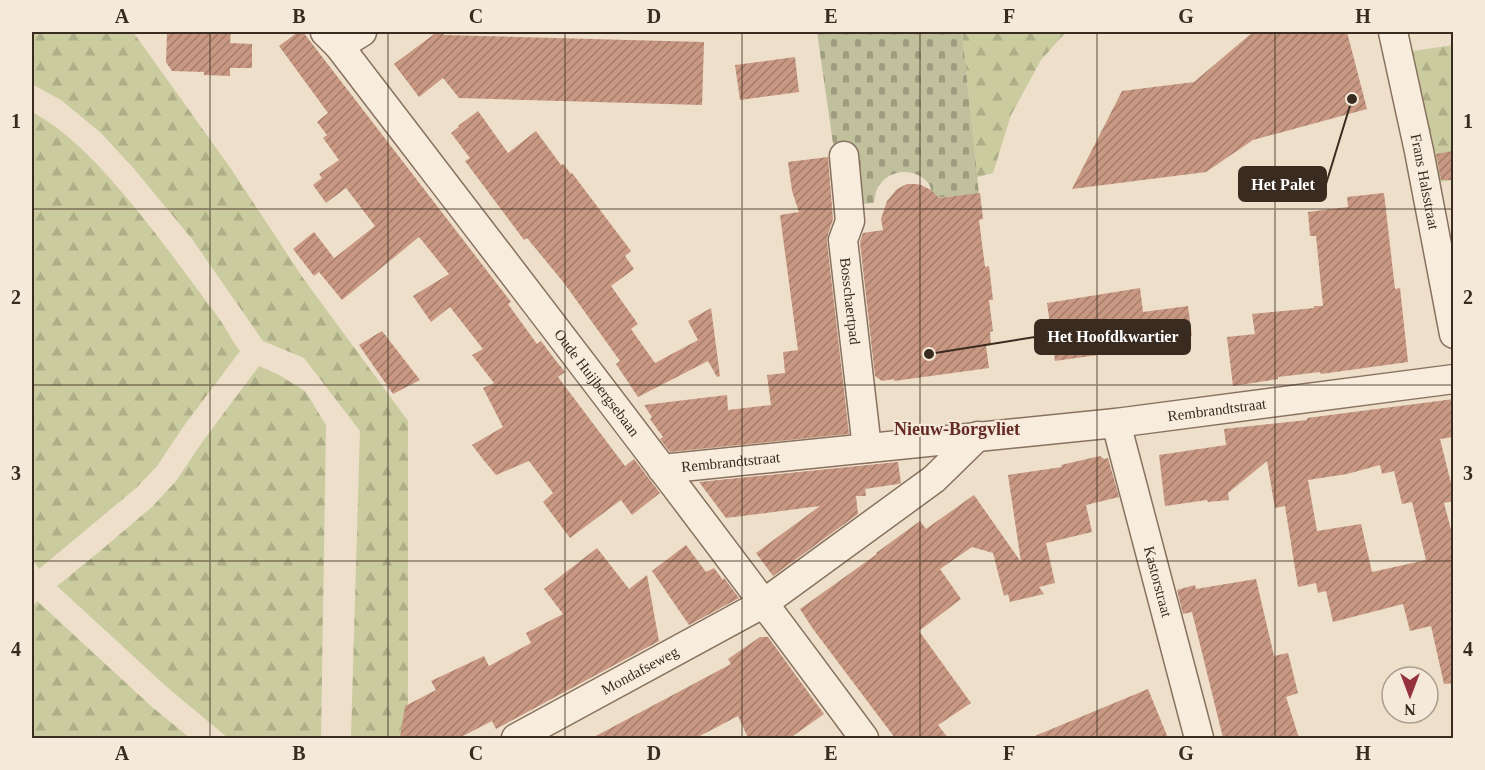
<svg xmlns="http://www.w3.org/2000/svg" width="1485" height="770" font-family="'Times New Roman',serif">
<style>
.forest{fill:url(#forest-firs)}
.cemetery{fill:url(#cemetery-stones)}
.building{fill:url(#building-hatch);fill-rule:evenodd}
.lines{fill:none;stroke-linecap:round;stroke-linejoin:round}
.minor-casing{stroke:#89715f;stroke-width:31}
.minor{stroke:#f8eddd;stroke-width:28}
.grid{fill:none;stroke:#3a2b21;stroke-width:1.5;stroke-opacity:0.55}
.labels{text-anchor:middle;stroke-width:4.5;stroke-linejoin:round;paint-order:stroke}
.street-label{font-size:15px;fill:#3a2b21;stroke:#f5ead9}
.quarter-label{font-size:18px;font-weight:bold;fill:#642a23;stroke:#f5ead9}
.leader{fill:none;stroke:#3a2b21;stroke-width:2}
.callout-dot{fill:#3a2b21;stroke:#f5ead9;stroke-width:2}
.callout{fill:#3a2b21;stroke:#3a2b21;stroke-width:2}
.callout-label{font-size:16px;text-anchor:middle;font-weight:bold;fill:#fff}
.neatline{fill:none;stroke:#3a2b21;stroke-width:2}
.grid-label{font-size:20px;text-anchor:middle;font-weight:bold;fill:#3a2b21}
</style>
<defs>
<pattern id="forest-firs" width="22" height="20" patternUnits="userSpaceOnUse" patternTransform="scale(1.5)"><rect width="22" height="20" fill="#cacb9e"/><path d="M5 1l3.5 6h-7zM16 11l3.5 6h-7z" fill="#aeae88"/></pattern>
<pattern id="cemetery-stones" width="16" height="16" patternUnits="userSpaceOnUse" patternTransform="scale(1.5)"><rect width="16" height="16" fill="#c0c09c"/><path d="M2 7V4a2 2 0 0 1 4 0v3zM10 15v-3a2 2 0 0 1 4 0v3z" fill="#9d9c7f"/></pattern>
<pattern id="building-hatch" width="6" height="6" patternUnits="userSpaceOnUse" patternTransform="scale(1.5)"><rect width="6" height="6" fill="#c99882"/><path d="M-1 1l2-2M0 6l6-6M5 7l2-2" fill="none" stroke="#a47c6a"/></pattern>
</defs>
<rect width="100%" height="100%" fill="#eddfca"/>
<!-- forest -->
<g class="forest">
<path d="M 32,32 L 133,32 L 229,166 L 303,278 L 408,421 L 408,738 L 351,738 L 360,431 L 304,358 L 263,341 L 192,239 L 135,170 L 101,133 L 61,100 L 32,84 Z"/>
<path d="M 962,32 L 1066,32 L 1041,60 L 1011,115 L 993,173 L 977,177 Z"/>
<path d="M 1453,45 L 1453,180 L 1435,183 L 1413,51 Z"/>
<path d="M 32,112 C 73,134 106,173 136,209 C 165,245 192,282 220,320 C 227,330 232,341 240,351 L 183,427 L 157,466 L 136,488 L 39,569 L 32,559 Z"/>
<path d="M 259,366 L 279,375 L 305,391 L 326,425 L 321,738 L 228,738 L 168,688 L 57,586 L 99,552 L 153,506 L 176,481 L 203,441 Z"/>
<path d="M 37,601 L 152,707 L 190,738 L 32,738 L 32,608 Z"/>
</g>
<!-- cemetery -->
<path class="cemetery" d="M 817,32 L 962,32 L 979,194 L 934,198 C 932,193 931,188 929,184 C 915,166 887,169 877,189 C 875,193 875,198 874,203 L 842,206 Z"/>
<!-- building -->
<g class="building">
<path d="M 179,32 L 231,32 L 230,43 L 252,44 L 252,68 L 230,68 L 230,76 L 204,75 L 204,72 L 172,71 L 166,62 L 167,33 L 179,33 Z"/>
<path d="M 298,32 L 303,32 L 511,302 L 508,304 L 537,344 L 541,341 L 553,357 L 565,372 L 558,377 L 625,466 L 634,459 L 660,493 L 632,515 L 621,500 L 570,538 L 543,502 L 553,493 L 529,461 L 496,475 L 482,458 L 472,445 L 503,427 L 483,388 L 494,383 L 472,355 L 483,349 L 450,307 L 431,322 L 413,296 L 449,274 L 419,237 L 342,300 L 319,272 L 314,276 L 293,249 L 314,232 L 334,258 L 328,263 L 375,226 L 346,188 L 326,203 L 313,185 L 322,178 L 319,174 L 339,160 L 323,138 L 327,135 L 317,122 L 328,113 L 279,46 Z"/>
<path d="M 437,32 L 442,32 L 444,35 L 704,42 L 702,105 L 459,98 L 443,78 L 419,97 L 394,64 Z"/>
<path d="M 1253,32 L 1347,32 L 1367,109 L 1253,140 L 1206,172 L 1072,189 L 1122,91 L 1194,82 Z"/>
<path d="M 795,57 L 799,92 L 740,100 L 735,65 Z"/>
<path d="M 478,111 L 508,153 L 536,131 L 561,165 L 563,164 L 571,174 L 572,173 L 631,251 L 625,256 L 634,269 L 611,286 L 638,324 L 631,329 L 655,363 L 698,340 L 688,321 L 711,308 L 720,376 L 717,377 L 708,361 L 638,397 L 616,364 L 620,361 L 564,283 L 527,238 L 524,240 L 465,161 L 470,158 L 451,133 L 459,127 L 458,126 Z"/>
<path d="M 1453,151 L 1453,180 L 1441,180 L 1436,154 Z"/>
<path d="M 828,157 L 833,219 L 828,234 L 827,242 L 849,434 L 670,452 L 660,439 L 663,437 L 650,419 L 652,417 L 644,405 L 727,395 L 728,410 L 771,405 L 767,375 L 785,373 L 783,352 L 798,350 L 780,215 L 799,212 L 792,191 L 788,162 Z"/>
<path d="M 907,184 L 916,184 L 921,185 L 931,190 L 939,198 L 980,193 L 983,219 L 979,220 L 985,267 L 989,266 L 993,300 L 989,300 L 993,331 L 990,332 L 991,345 L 986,346 L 989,368 L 894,381 L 894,379 L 882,381 L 875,376 L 860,242 L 863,233 L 883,230 L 881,219 L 887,201 L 897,189 Z"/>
<path d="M 1384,193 L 1395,289 L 1400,288 L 1408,362 L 1321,374 L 1320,372 L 1278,377 L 1278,379 L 1233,386 L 1227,337 L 1255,334 L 1252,314 L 1314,308 L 1314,306 L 1323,306 L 1316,236 L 1310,236 L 1308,212 L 1348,207 L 1347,197 Z"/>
<path d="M 1140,288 L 1143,312 L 1188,306 L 1192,336 L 1185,337 L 1186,343 L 1146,348 L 1145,339 L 1104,344 L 1105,354 L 1055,361 L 1047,303 Z"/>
<path d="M 382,331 L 420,380 L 393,394 L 359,345 Z"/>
<path d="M 1454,399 L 1454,437 L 1440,439 L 1454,495 L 1454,501 L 1444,503 L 1454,541 L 1454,683 L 1444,684 L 1431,626 L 1410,631 L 1403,604 L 1333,622 L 1326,591 L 1318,593 L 1316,583 L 1298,587 L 1285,506 L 1275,508 L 1267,461 L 1228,493 L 1229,500 L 1208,502 L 1207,500 L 1165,506 L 1159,455 L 1226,445 L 1224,429 L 1307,420 L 1307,418 ZM 1380,465 L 1382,474 L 1394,471 L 1402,504 L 1412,502 L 1426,560 L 1372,572 L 1361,524 L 1317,531 L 1308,480 L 1347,474 Z"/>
<path d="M 1100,456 L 1104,459 L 1108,458 L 1119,497 L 1086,505 L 1092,532 L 1046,543 L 1055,583 L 1039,587 L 1044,594 L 1010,602 L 1008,594 L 1004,596 L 993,553 L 972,547 L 940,569 L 961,599 L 919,631 L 971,703 L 938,725 L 948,738 L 895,738 L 813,629 L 800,609 L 877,554 L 876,553 L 920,521 L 926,529 L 974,495 L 1021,562 L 1008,475 L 1062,467 L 1061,465 Z"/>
<path d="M 898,462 L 901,483 L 898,484 L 865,489 L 866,496 L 856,496 L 858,514 L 773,576 L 756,553 L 820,506 L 726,518 L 699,482 Z"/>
<path d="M 686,545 L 706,572 L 714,568 L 723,580 L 724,578 L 739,598 L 689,625 L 652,571 Z"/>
<path d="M 597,548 L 629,589 L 647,575 L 659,641 L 496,729 L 492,721 L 459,738 L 400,738 L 405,706 L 436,690 L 431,681 L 484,656 L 489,666 L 531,643 L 526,633 L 563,614 L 544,589 Z"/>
<path d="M 1256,579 L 1274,656 L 1288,653 L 1298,693 L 1286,697 L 1299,738 L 1223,738 L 1192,612 L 1183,614 L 1177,590 L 1195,585 L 1196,589 Z"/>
<path d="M 760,637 L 768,637 L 824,714 L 790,738 L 748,738 L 738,716 L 696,738 L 592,738 L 731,664 L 728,659 Z"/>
<path d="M 1148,689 L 1168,738 L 1030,738 Z"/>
</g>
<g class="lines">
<!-- minor casing -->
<g class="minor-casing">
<g id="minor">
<path id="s1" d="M 325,32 L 339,46 C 515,276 692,505 864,738"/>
<path id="s2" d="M 1393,32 L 1419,151 L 1454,334"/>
<path d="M 339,46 L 362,32"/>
<path id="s3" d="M 844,156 L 850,221 L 843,240 L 867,448"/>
<path id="s4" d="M 1116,423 L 1199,738"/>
<path id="s5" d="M 662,469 L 1116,423 L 1454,379"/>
<path id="s6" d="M 516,738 L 764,603 L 934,479 L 978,436"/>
</g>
</g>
<!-- minor -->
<use href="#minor" class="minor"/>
</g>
<!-- grid -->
<path class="grid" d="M 210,32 L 210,738M 388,32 L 388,738M 565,32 L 565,738M 742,32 L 742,738M 920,32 L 920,738M 1097,32 L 1097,738M 1275,32 L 1275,738M 32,209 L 1454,209M 32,385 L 1454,385M 32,561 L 1454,561"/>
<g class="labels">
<!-- street labels -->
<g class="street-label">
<text dy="5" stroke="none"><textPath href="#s2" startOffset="153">Frans Halsstraat</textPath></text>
<text dy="5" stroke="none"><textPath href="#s3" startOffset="147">Bosschaertpad</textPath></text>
<text dy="5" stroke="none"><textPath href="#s1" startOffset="444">Oude Huijbergsebaan</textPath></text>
<text dy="5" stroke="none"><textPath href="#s5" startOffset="558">Rembrandtstraat</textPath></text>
<text dy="5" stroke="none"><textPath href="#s5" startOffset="69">Rembrandtstraat</textPath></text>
<text dy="5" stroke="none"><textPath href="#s4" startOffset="164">Kastorstraat</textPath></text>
<text dy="5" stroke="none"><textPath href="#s6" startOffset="141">Mondafseweg</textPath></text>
</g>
<!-- quarter labels -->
<g class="quarter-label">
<text x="957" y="435">Nieuw-Borgvliet</text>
</g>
</g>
<!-- callouts -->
<path class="leader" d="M1352 99L1326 184M929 354L1035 337"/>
<g class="callout-dot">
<circle cx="1352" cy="99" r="6"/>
<circle cx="929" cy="354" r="6"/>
</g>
<g class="callout">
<rect x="1239" y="167" width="87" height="34" rx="6"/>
<rect x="1035" y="320" width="155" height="34" rx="6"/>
</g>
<g class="callout-label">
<text x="1283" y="190">Het Palet</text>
<text x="1113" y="342">Het Hoofdkwartier</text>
</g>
<!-- border -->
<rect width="1485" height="770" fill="none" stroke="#f5ead9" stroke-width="66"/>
<!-- north arrow -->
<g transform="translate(1410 695) rotate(180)"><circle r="28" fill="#f5ead9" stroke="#aa9e8f" stroke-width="1.5"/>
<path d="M0-4.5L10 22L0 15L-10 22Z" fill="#95323c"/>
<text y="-9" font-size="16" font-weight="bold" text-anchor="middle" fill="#3a2b21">N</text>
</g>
<rect x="33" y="33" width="1419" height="704" class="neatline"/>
<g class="grid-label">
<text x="122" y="23">A</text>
<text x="299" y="23">B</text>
<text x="476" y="23">C</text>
<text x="654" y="23">D</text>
<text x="831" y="23">E</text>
<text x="1009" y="23">F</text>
<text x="1186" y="23">G</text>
<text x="1363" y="23">H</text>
<text x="16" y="128">1</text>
<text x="1468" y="128">1</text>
<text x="16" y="304">2</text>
<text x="1468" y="304">2</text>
<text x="16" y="480">3</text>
<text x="1468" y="480">3</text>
<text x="16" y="656">4</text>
<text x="1468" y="656">4</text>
<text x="122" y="760">A</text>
<text x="299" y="760">B</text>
<text x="476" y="760">C</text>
<text x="654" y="760">D</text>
<text x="831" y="760">E</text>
<text x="1009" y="760">F</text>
<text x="1186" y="760">G</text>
<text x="1363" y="760">H</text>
</g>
</svg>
